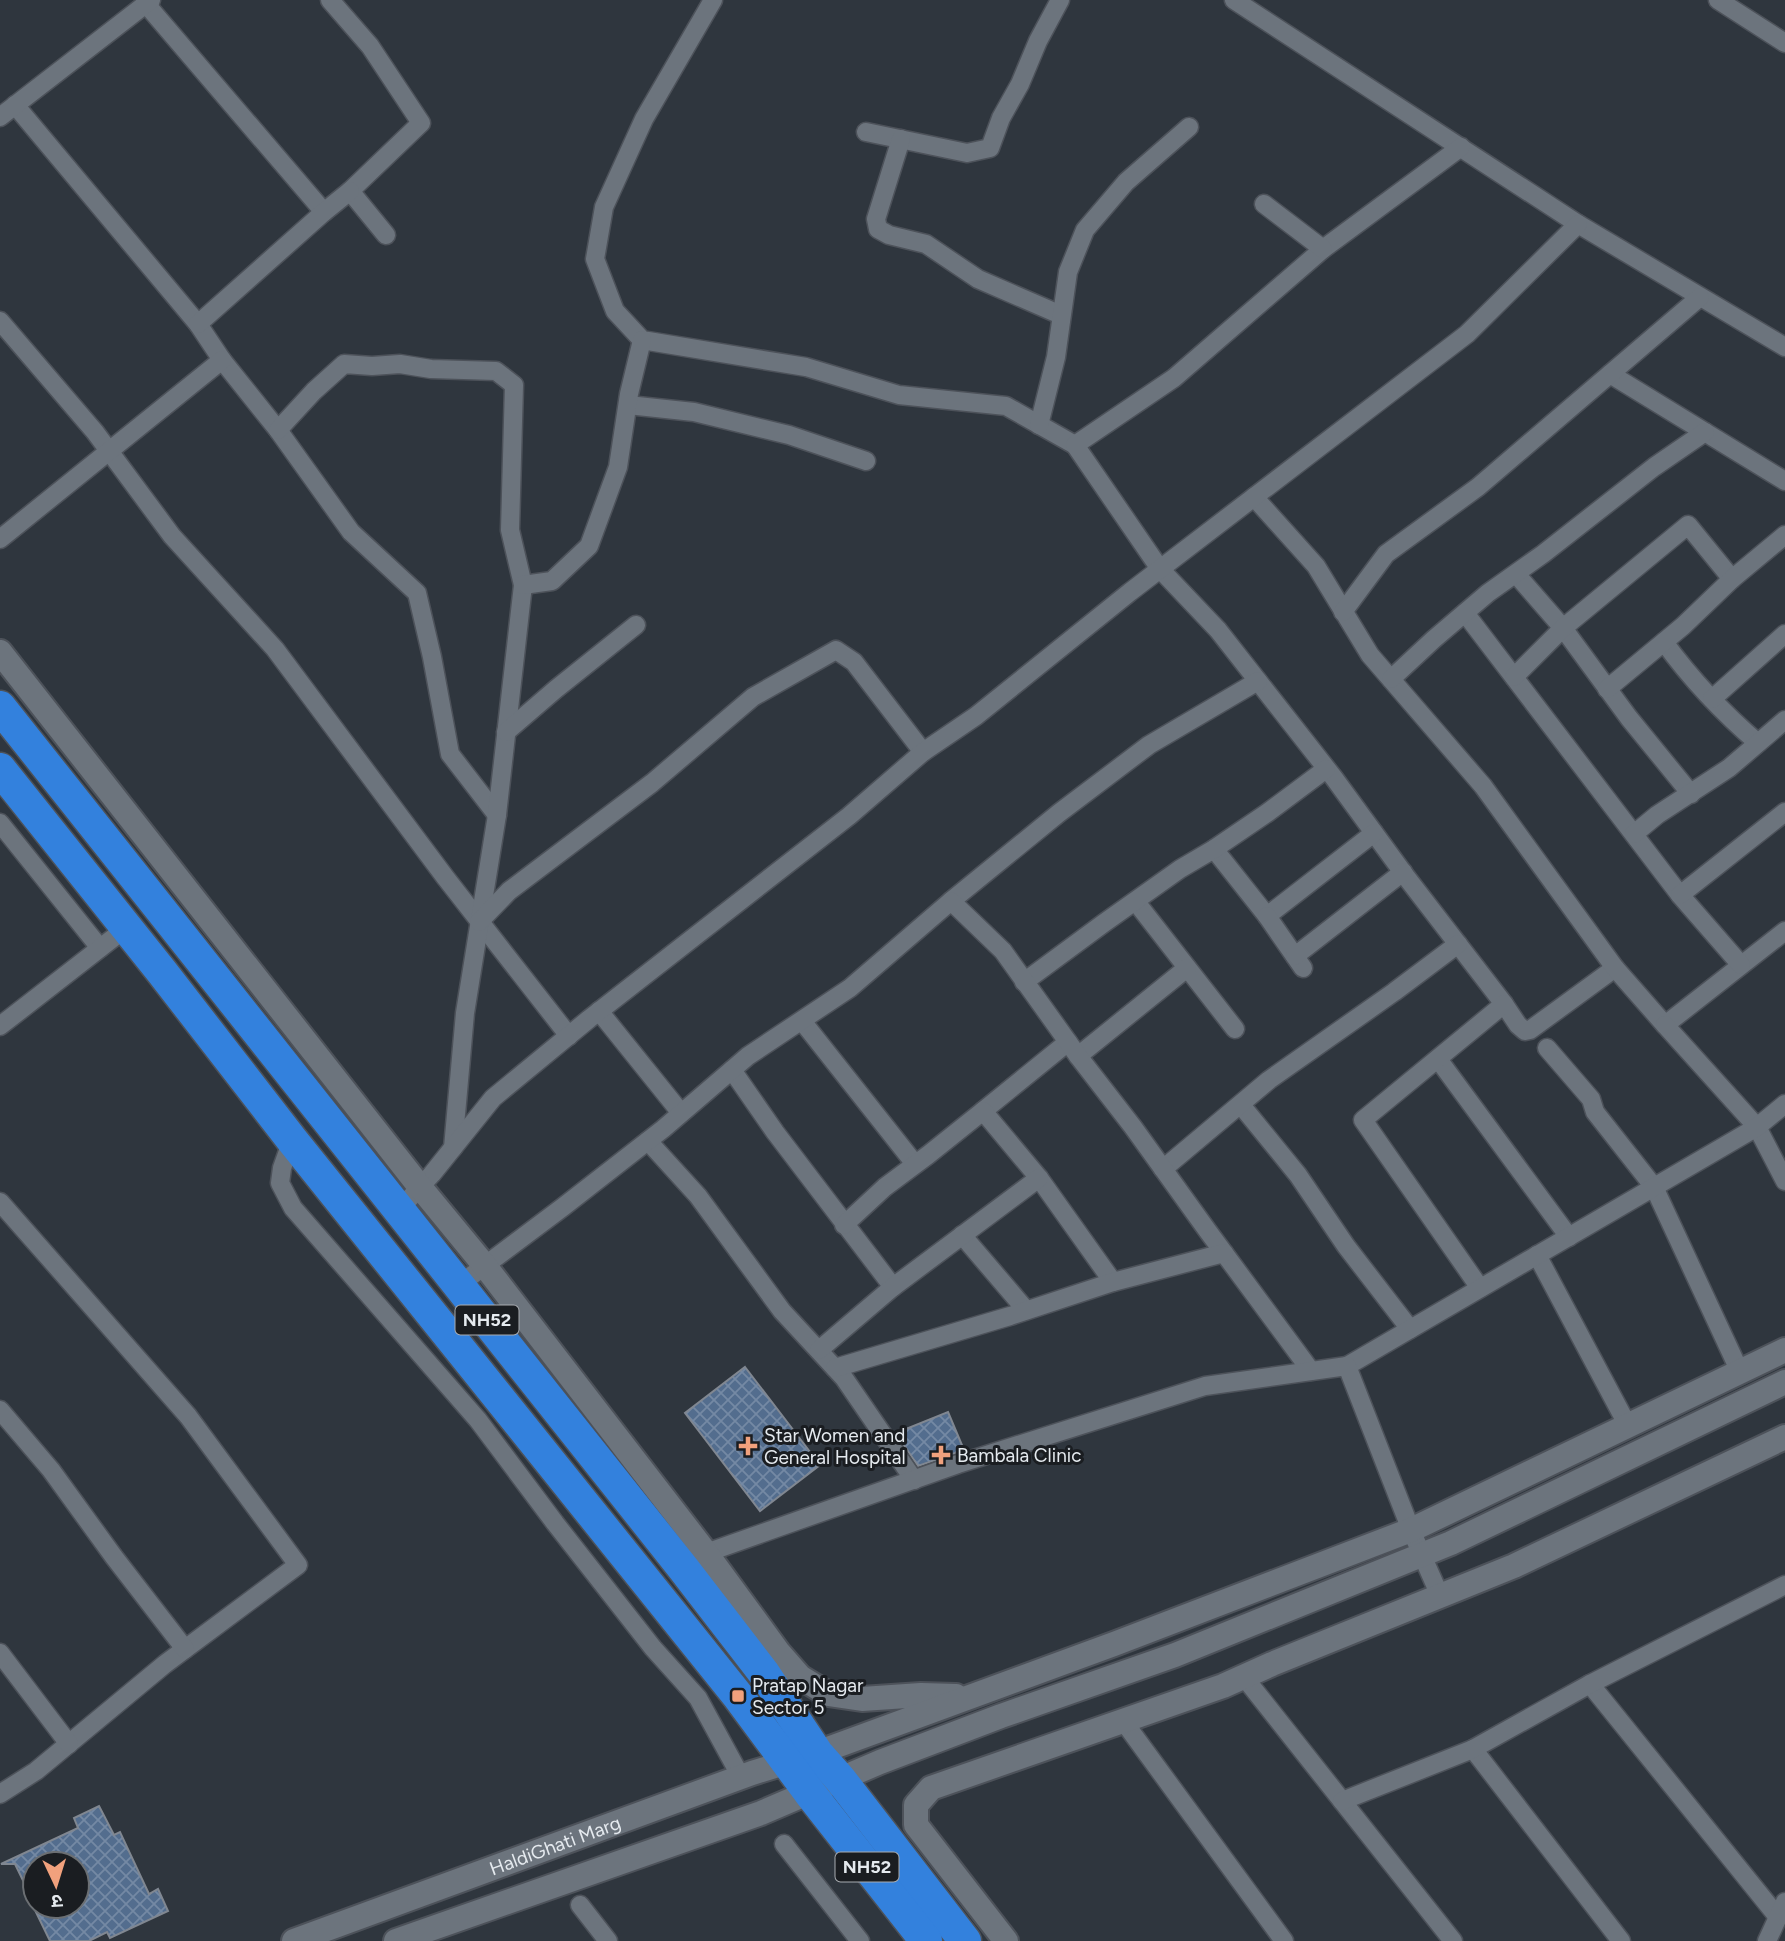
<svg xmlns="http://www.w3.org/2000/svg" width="1785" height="1941" font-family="Figtree,'Noto Sans Devanagari',sans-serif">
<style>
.building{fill:url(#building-cross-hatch);stroke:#808791;stroke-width:2}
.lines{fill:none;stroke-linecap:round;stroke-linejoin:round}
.street-casing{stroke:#4d525a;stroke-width:21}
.secondary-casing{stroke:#4d525a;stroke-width:28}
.highway-casing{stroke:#4d525a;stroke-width:35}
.street{stroke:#6c747d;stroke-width:18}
.secondary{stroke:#6c747d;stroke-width:24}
.highway{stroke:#3381dd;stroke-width:32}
.poi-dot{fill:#f1a17d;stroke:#1a1d21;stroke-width:2.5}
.labels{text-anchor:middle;stroke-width:6;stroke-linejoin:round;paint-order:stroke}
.shield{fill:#1a1d21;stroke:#a8acb1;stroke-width:2}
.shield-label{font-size:18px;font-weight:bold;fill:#e5eaef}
.poi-label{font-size:19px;fill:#e5eaef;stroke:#1a1d21;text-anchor:start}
.street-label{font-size:19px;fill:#e5eaef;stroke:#1a1d21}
</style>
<defs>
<pattern id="building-cross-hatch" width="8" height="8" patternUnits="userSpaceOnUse" patternTransform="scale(1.75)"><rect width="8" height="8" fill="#536d8e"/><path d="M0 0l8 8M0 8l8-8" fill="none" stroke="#7489a4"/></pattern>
</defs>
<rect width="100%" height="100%" fill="#2f363e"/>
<!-- building -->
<g class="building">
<path d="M 745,1367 L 820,1465 L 760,1511 L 685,1413 Z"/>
<path d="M 948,1412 L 964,1450 L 918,1466 L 896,1433 Z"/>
<path d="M 99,1806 L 114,1835 L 120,1832 L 149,1894 L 158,1889 L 168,1911 L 110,1938 L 107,1932 L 89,1941 L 50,1941 L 33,1906 L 77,1906 L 77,1864 L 35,1864 L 35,1905 L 15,1864 L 1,1864 L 78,1828 L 74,1818 Z"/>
</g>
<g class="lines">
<!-- street casing -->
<g class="street-casing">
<g id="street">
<path d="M 330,0 L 370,46 L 421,123 L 350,191 L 386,235"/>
<path d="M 713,0 L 644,119 L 604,207 L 595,259 L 615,311 L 642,340 L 806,367 L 899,395 L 1006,406 L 1075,445"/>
<path d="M 1234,0 L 1578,224 L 1785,347"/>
<path d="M 1718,0 L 1785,43"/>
<path d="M 146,4 L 324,212"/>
<path d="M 15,105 L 198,324 L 222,360 L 278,430 L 351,532 L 417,593 L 432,657 L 450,754 L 497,815"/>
<path d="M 0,117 L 151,0"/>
<path d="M 866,132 L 967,153 L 990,148 L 1001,118 L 1020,84 L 1038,41 L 1060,0"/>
<path d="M 901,139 L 876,219 L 878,229 L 889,235 L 926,244 L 978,279 L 1061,315"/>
<path d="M 1461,147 L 1323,249 L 1174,378 L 1075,445 L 1160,569 L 1218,630 L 1334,778 L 1407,878 L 1504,1004 L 1518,1025 L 1525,1031 L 1530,1030 L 1615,968"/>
<path d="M 1264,204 L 1323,249"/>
<path d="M 0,321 L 95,432 L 172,536 L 275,649 L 445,877 L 569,1036"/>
<path d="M 198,324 L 324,212 L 350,191"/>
<path d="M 1610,374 L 1785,481"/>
<path d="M 628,405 L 694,412 L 789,435 L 866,461"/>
<path d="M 1039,425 L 1056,357 L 1068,272 L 1085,230 L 1126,182 L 1189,127"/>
<path d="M 278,430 L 314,391 L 344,364 L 372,366 L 400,364 L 431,369 L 496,371 L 514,385 L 510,530 L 523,585 L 497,815 L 465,1013 L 453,1148"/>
<path d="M 1254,497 L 1316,566 L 1370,655 L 1483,786 L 1615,968 L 1665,1025 L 1785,931"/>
<path d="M 0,539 L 222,360"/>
<path d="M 1516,574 L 1563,628 L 1629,718 L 1691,794"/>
<path d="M 523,585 L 552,581 L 589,546 L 618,467 L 629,394 L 642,340"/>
<path d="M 1343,612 L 1386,554 L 1478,487 L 1700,297"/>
<path d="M 1465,613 L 1680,895 L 1741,965"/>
<path d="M 1664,642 C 1691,679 1723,713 1758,743"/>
<path d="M 1514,677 L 1563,628 L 1688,525 L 1732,579"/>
<path d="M 1391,679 L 1434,639 L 1488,593 L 1543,554 L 1654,467 L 1705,432"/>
<path d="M 1607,689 L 1683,626 L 1732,579 L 1785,535"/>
<path d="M 1712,699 L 1785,634"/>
<path d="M 506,732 L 556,689 L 636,625"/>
<path d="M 0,823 L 100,948"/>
<path d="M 1634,834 L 1657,815 L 1729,768 L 1785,720"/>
<path d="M 1214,849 L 1267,916 L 1374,833"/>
<path d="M 1680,895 L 1785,812"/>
<path d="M 951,901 L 1059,813 L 1149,745 L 1258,681"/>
<path d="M 1136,902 L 1235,1029"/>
<path d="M 1267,916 L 1303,968"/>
<path d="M 479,922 L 509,891 L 652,783 L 753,697 L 836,650 L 854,662 L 923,752"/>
<path d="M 1295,956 L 1403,872"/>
<path d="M 1024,982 L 1104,923 L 1180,869 L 1214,849 L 1267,813 L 1326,769"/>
<path d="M 599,1011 L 681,1113"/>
<path d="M 802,1021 L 915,1164"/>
<path d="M 1665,1025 L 1757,1127 L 1785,1181"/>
<path d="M 0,1026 L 126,928"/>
<path d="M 1547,1048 L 1591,1099 L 1595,1112 L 1654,1187 L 1740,1372"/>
<path d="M 1078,1056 L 1187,968"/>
<path d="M 1438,1059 L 1569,1237"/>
<path d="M 732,1070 L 775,1132 L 893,1287"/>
<path d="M 1241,1105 L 1298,1175 L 1346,1246 L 1410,1329"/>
<path d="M 983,1111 L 1068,1042"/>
<path d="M 292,1140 L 282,1168 L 280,1183 L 293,1208 L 478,1420 L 555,1523 L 653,1648 L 698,1698 L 741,1777"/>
<path d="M 648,1141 L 698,1196 L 782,1311 L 844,1378 L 914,1480"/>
<path d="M 1163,1169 L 1269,1080 L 1394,992 L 1458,944"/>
<path d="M 0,1202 L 188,1416 L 298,1565 L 165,1664 L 36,1771 L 0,1794"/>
<path d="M 398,1211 L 432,1174 L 493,1098 L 589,1019 L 849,816 L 923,752 L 976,716 L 1130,592 L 1467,334 L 1578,224"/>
<path d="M 844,1225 L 885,1187 L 928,1155 L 983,1111 L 1039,1178 L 1113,1282"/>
<path d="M 962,1235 L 1026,1310"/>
<path d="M 1537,1255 L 1628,1426"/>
<path d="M 459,1285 L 563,1207 L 663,1129 L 748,1056 L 850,988 L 951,901 L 1003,951 L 1078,1056 L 1133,1127 L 1207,1230 L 1311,1371"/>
<path d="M 1480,1288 L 1363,1120 L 1504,1004"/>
<path d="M 819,1350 L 893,1287 L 1039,1178"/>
<path d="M 1347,1366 L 1757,1127 L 1785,1104"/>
<path d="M 835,1368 L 1010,1316 L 1113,1282 L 1224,1253"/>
<path d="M 0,1410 L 51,1470 L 114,1557 L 185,1649"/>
<path d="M 698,1559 L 706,1553 L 958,1464 L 1205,1386 L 1347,1366 L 1411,1530 L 1440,1596"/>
<path d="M 0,1653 L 69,1744"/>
<path d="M 1244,1677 L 1453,1941"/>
<path d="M 1590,1684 L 1778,1917"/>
<path d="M 1124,1722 L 1284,1941"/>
<path d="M 1473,1749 L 1621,1941"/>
<path d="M 1342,1801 L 1473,1749 L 1590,1684 L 1785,1585"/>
<path d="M 784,1844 L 860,1941"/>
<path d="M 580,1905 L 608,1941"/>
<path d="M 1767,1941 L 1785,1902"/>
</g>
</g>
<!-- secondary casing -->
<g class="secondary-casing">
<g id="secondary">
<path d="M 0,652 L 420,1187 L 485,1266 L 706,1553 L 779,1653 L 800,1677 L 828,1694 L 862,1699 L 921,1695 L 956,1696"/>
<path id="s1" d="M 294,1941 L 752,1773 L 817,1753 L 1114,1644 L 1411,1530 L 1785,1350"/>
<path d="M 396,1941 L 761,1813 L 880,1762 L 1001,1716 L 1175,1655 L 1451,1543 L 1785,1382"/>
<path d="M 1006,1941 L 916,1825 L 916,1805 L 931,1788 L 1223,1686 L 1272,1664 L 1514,1566 L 1785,1437"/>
</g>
</g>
<!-- highway casing -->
<g class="highway-casing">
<g id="highway">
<path d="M 0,707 L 683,1568 L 763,1672 L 817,1753 L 840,1779 L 965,1941"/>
<path d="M 0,769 L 162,972 L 292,1140 L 738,1696 L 809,1792 L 926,1941"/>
</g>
</g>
<!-- street -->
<use href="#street" class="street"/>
<!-- secondary -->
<use href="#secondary" class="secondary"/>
<!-- highway -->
<use href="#highway" class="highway"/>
</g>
<!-- markers -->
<g class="poi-dot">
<path d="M744.5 1435.5h7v7h7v7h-7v7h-7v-7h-7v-7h7z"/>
<path d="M937.5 1444.5h7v7h7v7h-7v7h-7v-7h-7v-7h7z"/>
<rect x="731" y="1689" width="14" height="14" rx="3.5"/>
</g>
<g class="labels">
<!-- shield labels -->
<g class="shield">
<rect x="455.5" y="1305.5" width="63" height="29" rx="5"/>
<rect x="835.5" y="1852.5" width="63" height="29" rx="5"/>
</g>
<g class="shield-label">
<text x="487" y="1326">NH52</text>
<text x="867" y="1873">NH52</text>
</g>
<!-- poi labels -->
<g class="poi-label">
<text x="764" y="1442">Star Women and<tspan x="764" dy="22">General Hospital</tspan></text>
<text x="957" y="1462">Bambala Clinic</text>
<text x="752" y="1692">Pratap Nagar<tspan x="752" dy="22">Sector 5</tspan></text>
</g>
<!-- street labels -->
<g class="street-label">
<text dy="7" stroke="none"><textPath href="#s1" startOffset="278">HaldiGhati Marg</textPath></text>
</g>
</g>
<!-- north arrow -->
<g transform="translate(56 1885) rotate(176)"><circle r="33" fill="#1a1d21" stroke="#6b6f73" stroke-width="2"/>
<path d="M0-5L12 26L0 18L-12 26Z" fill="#f1a17d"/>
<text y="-10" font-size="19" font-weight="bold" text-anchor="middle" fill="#e5eaef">उ</text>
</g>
</svg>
